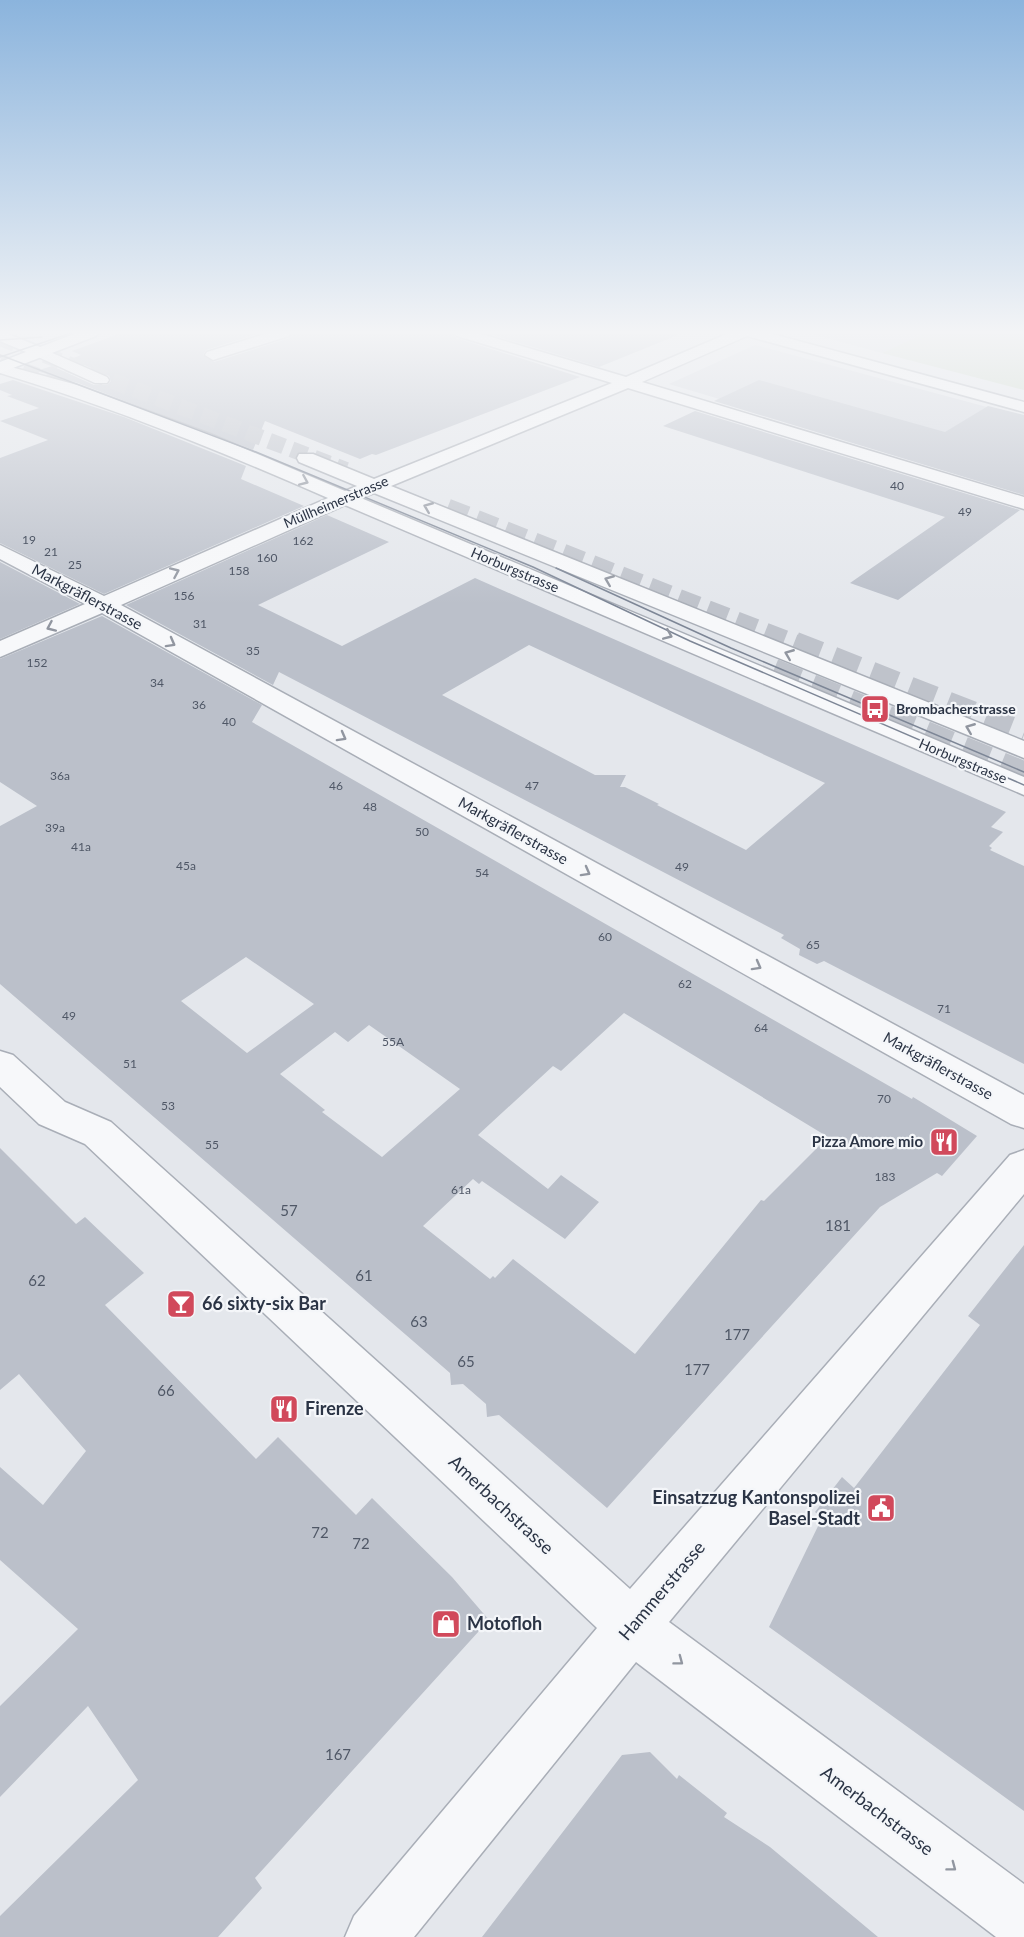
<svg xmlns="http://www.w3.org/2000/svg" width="1024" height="1937" font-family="Lato,sans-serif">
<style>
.built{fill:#d2d6de}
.green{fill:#c9d6c5}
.building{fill:#bbc0ca;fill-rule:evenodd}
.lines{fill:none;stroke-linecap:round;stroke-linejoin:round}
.motorway-tunnel-far2{stroke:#bfc3cb;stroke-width:16;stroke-dasharray:16 8;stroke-linecap:butt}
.motorway-tunnel-far1{stroke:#bfc3cb;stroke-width:21;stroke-dasharray:21 10;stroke-linecap:butt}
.motorway-tunnel{stroke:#bfc3cb;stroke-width:27;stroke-dasharray:27 14;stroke-linecap:butt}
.minor-casing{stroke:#a9aeb7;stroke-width:3}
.primary-casing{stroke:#a3abb8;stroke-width:3}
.minor{fill:#f7f8fa;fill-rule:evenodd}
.primary{fill:#fff;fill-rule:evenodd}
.tram{stroke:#7d8696;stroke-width:1.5}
.oneway{stroke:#9196a0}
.labels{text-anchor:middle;stroke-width:4.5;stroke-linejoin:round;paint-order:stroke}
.number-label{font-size:12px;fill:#4f5766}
.far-street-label{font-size:14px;fill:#2b3445;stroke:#f4f6f9}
.far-poi-label{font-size:14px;font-weight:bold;fill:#2b3445;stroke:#f4f6f9;text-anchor:start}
.street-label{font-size:15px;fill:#2b3445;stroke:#f4f6f9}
.poi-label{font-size:15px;font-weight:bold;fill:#2b3445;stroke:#f4f6f9;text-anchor:end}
.near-number-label{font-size:15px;fill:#4f5766}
.near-poi-label{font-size:18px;font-weight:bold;fill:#2b3445;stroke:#f4f6f9;text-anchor:start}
.near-street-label{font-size:18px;fill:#2b3445;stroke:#f4f6f9}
</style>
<rect width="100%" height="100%" fill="#e4e7ec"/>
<!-- built -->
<g class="built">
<path d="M 808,333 L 925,333 L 882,353 Z"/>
<path d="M 755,345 L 987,407 L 908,455 L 669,384 Z"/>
</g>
<!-- green -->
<path class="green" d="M 925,333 L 1024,333 L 1024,390 L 882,353 Z"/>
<!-- building -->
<g class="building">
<path d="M 121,333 L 260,333 L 206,350 L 203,355 L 214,362 L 290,338 L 293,333 L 453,333 L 456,338 L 580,377 L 376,455 L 372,454 L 360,459 L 265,421 L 253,450 L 78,383 L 36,371 L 52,366 L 94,385 L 107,385 L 111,381 L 109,376 L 71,359 L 81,355 L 72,351 Z"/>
<path d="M 486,333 L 678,333 L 678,335 L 599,367 Z"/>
<path d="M 13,380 L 124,417 L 246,466 L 241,479 L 304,506 L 104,594 L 0,543 L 0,458 L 48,440 L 0,421 L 39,408 L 7,396 L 12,395 L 0,390 L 0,384 Z"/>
<path d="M 759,380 L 945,432 L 988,406 L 1024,415 L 1024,495 L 714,401 Z"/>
<path d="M 695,411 L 1020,510 L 898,600 L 850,583 L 945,517 L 663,426 Z"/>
<path d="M 327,515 L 389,542 L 258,605 L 342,646 L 475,578 L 1006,812 L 991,827 L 1003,832 L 989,846 L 992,848 L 990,850 L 1024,866 L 1024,1064 L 824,961 L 817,964 L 799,955 L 800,949 L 781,938 L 784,935 L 279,672 L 273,685 L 126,605 ZM 529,645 L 825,783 L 746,850 L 657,805 L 659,804 L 625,787 L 620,787 L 626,775 L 595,775 L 442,695 Z"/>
<path d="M 0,562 L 80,604 L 0,639 Z"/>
<path d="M 102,616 L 262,705 L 252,722 L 912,1099 L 913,1097 L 977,1136 L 942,1176 L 937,1173 L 880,1207 L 607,1508 L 499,1415 L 487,1417 L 486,1404 L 463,1384 L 451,1385 L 450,1373 L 0,984 L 0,826 L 37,806 L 0,782 L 0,659 ZM 246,957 L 314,1004 L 247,1053 L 181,1001 ZM 624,1013 L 828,1137 L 764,1201 L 761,1200 L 635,1354 L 513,1259 L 495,1278 L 493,1276 L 490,1279 L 423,1226 L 473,1179 L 479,1184 L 482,1181 L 565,1239 L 599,1202 L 561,1175 L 548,1189 L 478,1135 L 553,1066 L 561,1071 ZM 369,1025 L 460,1089 L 382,1157 L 322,1112 L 325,1110 L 280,1074 L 335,1032 L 348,1042 Z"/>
<path d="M 0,1148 L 76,1224 L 85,1217 L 144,1273 L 105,1305 L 256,1459 L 278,1437 L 356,1515 L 372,1498 L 452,1577 L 489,1620 L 255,1878 L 262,1888 L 218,1937 L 0,1937 L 0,1916 L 138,1780 L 88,1706 L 0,1797 L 0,1706 L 78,1629 L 0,1560 L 0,1467 L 43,1505 L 86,1451 L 19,1374 L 0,1390 Z"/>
<path d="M 1024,1245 L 1024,1811 L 769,1627 L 822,1518 L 815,1512 L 842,1477 L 854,1488 L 980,1325 L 968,1316 Z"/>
<path d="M 650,1752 L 677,1779 L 679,1775 L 727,1813 L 724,1817 L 770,1847 L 878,1937 L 482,1937 L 622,1755 Z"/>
</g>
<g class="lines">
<!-- motorway-tunnel-far2 -->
<g class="motorway-tunnel-far2">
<path d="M 0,338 L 346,470"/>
<path d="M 0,362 L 63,385"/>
</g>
<!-- motorway-tunnel-far1 -->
<path class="motorway-tunnel-far1" d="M 447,509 L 798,646"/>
<!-- motorway-tunnel -->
<g class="motorway-tunnel">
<path d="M 794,645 L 1024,735"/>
<path d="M 773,672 L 1024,775"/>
</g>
<!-- minor casing -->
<g class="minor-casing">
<g id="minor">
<path d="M 268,333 L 291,333 L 289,336 L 219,358 L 213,360 L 205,355 L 207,352 Z"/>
<path d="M 455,333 L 478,333 L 626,377 L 729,333 L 769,333 L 1024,402 L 1024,412 L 747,336 L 642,382 L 1024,497 L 1024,509 L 628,388 L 391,486 L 1024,741 L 1024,758 L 374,493 L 361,498 L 1024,777 L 1024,795 L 345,505 L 121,605 L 1024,1095 L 1024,1128 L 1011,1124 L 102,613 L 0,657 L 0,641 L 85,604 L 0,559 L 0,545 L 104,596 L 328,498 C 220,451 112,407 0,373 L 0,364 L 77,385 L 210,434 L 345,491 L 357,486 L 299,462 L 297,458 L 299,454 L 313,454 L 374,479 L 612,383 L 457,336 Z"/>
<path d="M 41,348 L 107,377 L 109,380 L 107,383 L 95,383 L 36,356 L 33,353 Z"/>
<path d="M 0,1051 L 13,1055 L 65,1102 L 111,1122 L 630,1589 L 1010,1155 L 1024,1150 L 1024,1194 L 669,1622 L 1024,1884 L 1024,1937 L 996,1937 L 636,1662 L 414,1937 L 345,1937 L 354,1916 L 597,1628 L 85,1144 L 39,1124 L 0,1087 Z"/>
</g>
</g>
<!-- primary casing -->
<g class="primary-casing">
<path id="primary" d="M 0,333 L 6,333 L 40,347 L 77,333 L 98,333 L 96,336 L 0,373 L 0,362 L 26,352 L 0,341 Z"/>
</g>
<!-- minor -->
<use href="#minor" class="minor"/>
<!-- primary -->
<use href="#primary" class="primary"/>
<!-- tram -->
<g class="tram">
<path d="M 0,340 L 42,337"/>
<path d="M 0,355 L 256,452 L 533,567 L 690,641 L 1024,785"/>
<path d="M 0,357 L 71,333"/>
<path d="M 556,568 L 731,648 L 1024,772"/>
</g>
</g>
<!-- one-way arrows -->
<defs><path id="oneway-chevron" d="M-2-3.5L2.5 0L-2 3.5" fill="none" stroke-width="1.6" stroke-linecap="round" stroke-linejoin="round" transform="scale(1.5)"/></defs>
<g class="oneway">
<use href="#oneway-chevron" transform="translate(304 481) rotate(23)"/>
<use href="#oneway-chevron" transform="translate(428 507) rotate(-158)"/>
<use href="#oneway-chevron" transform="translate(175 572) rotate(-24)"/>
<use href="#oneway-chevron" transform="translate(609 580) rotate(-158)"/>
<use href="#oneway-chevron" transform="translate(51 627) rotate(156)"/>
<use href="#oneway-chevron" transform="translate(668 635) rotate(23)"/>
<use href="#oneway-chevron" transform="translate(171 643) rotate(29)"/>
<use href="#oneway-chevron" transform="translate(789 654) rotate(-158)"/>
<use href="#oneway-chevron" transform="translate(970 728) rotate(-158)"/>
<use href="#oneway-chevron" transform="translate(342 737) rotate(29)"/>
<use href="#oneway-chevron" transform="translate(586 872) rotate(29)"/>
<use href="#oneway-chevron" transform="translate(757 966) rotate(29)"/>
<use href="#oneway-chevron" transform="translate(679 1661) rotate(37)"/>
<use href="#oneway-chevron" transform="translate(952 1867) rotate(37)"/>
</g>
<!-- sky -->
<linearGradient id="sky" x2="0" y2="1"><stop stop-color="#8bb4dd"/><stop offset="0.55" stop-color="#f3f4f6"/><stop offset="1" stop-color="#f3f4f6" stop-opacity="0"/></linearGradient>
<rect width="1024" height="604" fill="url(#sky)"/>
<!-- icons -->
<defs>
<g id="bus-square" transform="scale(1.5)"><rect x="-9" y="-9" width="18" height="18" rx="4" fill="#d1495b" stroke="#f4f6f9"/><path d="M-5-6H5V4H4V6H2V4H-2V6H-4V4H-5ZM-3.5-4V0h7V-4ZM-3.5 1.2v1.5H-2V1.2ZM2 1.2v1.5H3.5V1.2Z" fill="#fff"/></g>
<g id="restaurant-square" transform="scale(1.5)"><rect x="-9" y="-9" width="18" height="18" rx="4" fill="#d1495b" stroke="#f4f6f9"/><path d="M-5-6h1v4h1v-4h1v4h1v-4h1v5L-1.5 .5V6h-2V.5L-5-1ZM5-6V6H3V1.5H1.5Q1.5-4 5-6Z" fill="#fff"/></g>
<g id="bar-square" transform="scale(1.5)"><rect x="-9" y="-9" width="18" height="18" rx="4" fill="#d1495b" stroke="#f4f6f9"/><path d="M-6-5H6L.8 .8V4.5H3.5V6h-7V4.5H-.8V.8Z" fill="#fff"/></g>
<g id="civic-square" transform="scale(1.5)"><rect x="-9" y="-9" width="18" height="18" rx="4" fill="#d1495b" stroke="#f4f6f9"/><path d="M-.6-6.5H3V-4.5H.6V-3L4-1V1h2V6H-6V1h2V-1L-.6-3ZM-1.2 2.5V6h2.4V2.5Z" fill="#fff"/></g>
<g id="shop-square" transform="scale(1.5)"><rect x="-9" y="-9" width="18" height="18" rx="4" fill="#d1495b" stroke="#f4f6f9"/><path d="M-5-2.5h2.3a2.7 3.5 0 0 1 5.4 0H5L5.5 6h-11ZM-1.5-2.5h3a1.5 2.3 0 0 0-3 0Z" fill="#fff"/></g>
</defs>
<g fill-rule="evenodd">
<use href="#bus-square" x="875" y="709"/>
<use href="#restaurant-square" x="944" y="1142"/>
<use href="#bar-square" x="181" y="1304"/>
<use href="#restaurant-square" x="284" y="1409"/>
<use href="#civic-square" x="881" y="1508"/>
<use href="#shop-square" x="446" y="1624"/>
</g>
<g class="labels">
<!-- number labels -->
<g class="number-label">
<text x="897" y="490">40</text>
<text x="965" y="516">49</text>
<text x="29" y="544">19</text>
<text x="303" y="545">162</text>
<text x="51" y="556">21</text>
<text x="267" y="562">160</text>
<text x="75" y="569">25</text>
<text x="239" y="575">158</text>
<text x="184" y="600">156</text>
<text x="200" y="628">31</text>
<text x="253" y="655">35</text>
<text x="37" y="667">152</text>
<text x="157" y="687">34</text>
<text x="199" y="709">36</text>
<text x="229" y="726">40</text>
<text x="60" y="780">36a</text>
<text x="336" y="790">46</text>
<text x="532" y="790">47</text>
<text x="370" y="811">48</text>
<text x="55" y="832">39a</text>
<text x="422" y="836">50</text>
<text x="81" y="851">41a</text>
<text x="186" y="870">45a</text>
<text x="682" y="871">49</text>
<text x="482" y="877">54</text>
<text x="605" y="941">60</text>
<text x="813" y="949">65</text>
<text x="685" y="988">62</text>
<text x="944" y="1013">71</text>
<text x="69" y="1020">49</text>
<text x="761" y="1032">64</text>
<text x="393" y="1046">55A</text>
<text x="130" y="1068">51</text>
<text x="884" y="1103">70</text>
<text x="168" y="1110">53</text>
<text x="212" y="1149">55</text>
<text x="885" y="1181">183</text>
<text x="461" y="1194">61a</text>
</g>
<!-- far-street labels -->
<g class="far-street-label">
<text transform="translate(336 502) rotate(-23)" y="5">Müllheimerstrasse</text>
<text transform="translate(515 570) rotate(23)" y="5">Horburgstrasse</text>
<text transform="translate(963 761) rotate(23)" y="5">Horburgstrasse</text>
</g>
<!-- far-poi labels -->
<g class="far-poi-label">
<text x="896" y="714">Brombacherstrasse</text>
</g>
<!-- street labels -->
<g class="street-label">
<text transform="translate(87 597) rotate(28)" y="5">Markgräflerstrasse</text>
<text transform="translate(513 831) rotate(29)" y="5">Markgräflerstrasse</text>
<text transform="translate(938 1066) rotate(29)" y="5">Markgräflerstrasse</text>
</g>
<!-- poi labels -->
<g class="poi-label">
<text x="923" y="1147">Pizza Amore mio</text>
</g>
<!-- near-number labels -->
<g class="near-number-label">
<text x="289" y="1216">57</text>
<text x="838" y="1231">181</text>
<text x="364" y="1281">61</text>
<text x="37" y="1286">62</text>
<text x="419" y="1327">63</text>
<text x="737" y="1340">177</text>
<text x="466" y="1367">65</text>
<text x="697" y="1375">177</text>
<text x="166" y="1396">66</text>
<text x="320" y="1538">72</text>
<text x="361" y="1549">72</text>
<text x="338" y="1760">167</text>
</g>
<!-- near-poi labels -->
<g class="near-poi-label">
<text x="202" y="1310">66 sixty-six Bar</text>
<text x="305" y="1415">Firenze</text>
<text x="860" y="1504" text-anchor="end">Einsatzzug Kantonspolizei<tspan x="860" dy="21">Basel-Stadt</tspan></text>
<text x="467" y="1630">Motofloh</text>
</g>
<!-- near-street labels -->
<g class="near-street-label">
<text transform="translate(501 1505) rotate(43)" y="6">Amerbachstrasse</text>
<text transform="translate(662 1591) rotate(-50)" y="6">Hammerstrasse</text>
<text transform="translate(877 1811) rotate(37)" y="6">Amerbachstrasse</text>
</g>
</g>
</svg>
